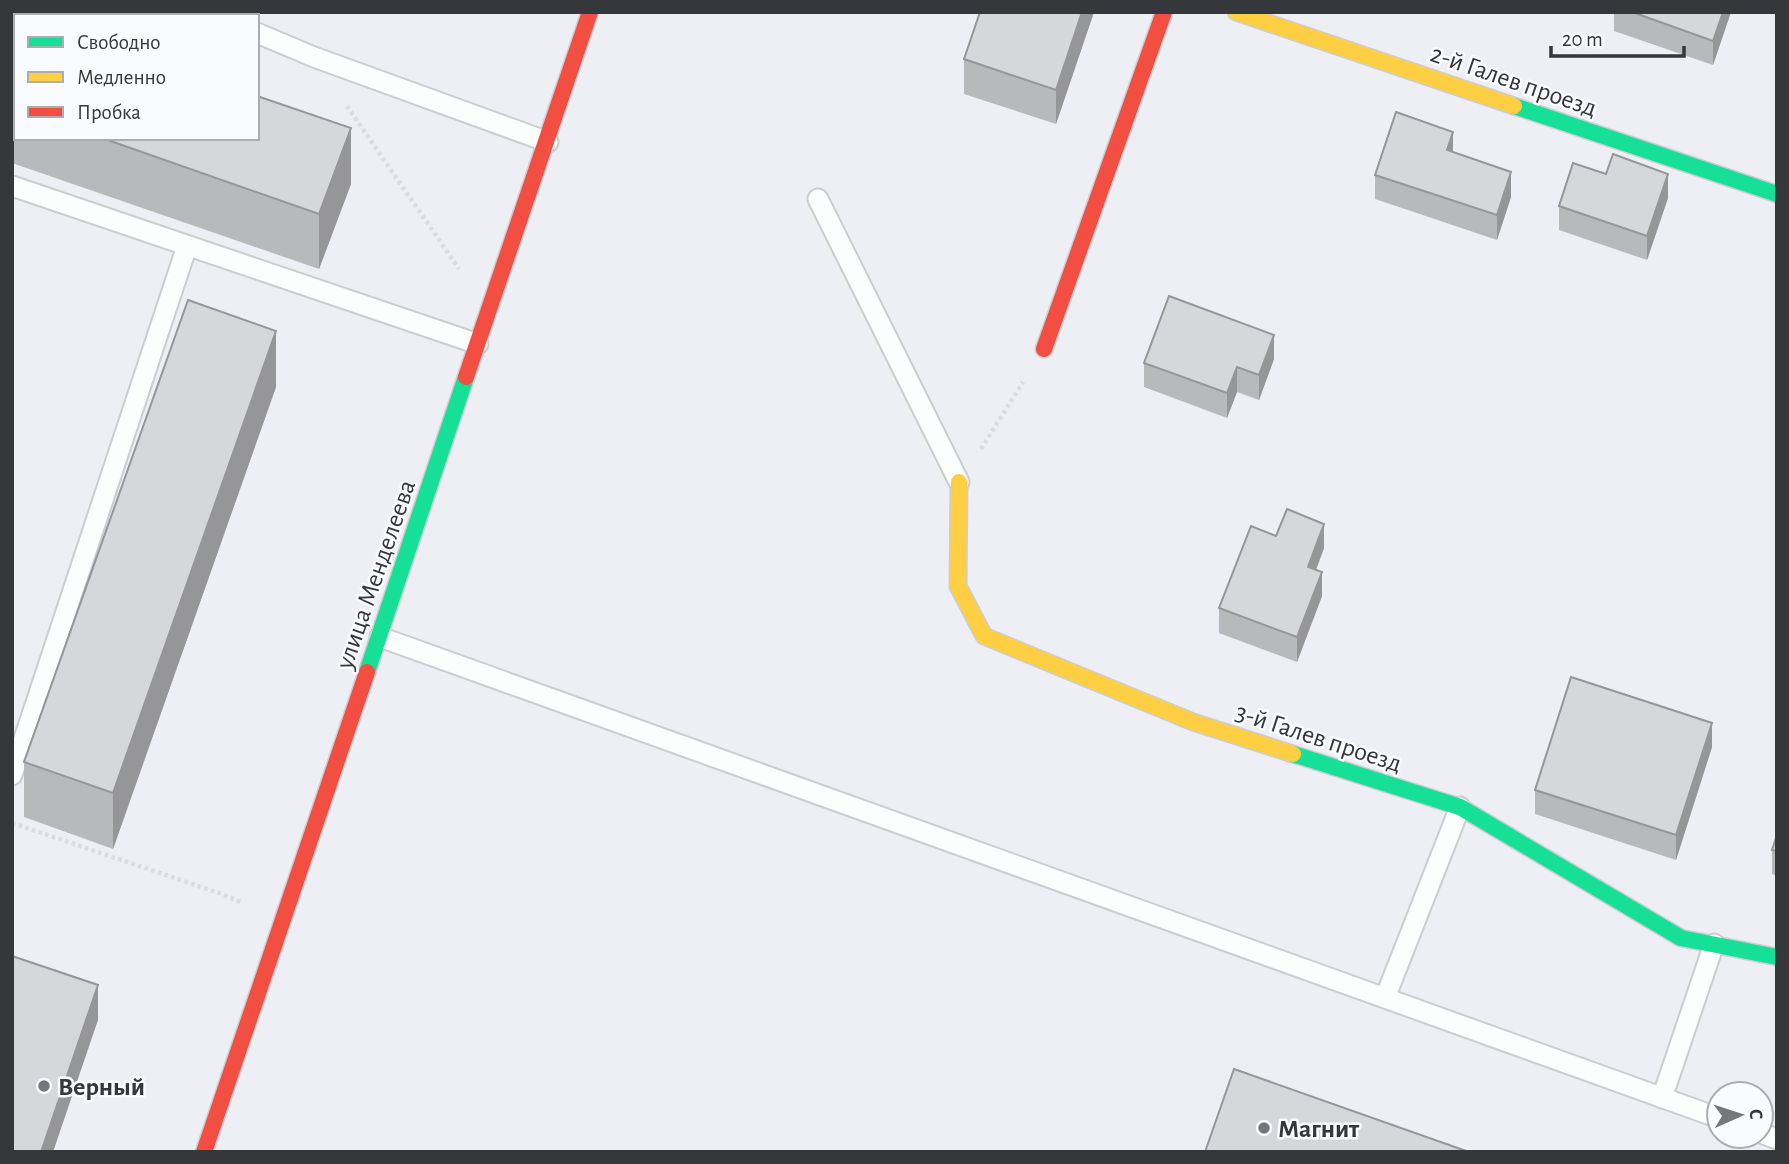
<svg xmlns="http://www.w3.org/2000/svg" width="1789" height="1164" font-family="'Alegreya Sans',sans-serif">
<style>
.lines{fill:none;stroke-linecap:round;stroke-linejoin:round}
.lane-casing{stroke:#cccdd1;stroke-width:23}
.fast-casing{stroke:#cccdd1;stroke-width:19}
.slow-casing{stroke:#cccdd1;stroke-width:19}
.jam-casing{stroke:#cccdd1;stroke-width:19}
.path{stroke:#dadbdd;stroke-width:4.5;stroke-dasharray:3.5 3.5;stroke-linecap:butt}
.lane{stroke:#fcfdfd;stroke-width:19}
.fast{stroke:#16e098;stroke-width:16}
.slow{stroke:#ffcf43;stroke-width:16}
.jam{stroke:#f24e42;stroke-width:16}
.wall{fill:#b8b9bb}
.shaded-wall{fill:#969699}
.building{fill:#d6d7da;stroke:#969699;stroke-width:2}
.poi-dot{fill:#76777c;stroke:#fafbff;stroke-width:2.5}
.labels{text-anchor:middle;stroke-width:5;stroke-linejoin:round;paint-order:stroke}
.street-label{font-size:26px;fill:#36373b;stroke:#fafbff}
.poi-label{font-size:26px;font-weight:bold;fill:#36373b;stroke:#fafbff;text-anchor:start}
</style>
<rect width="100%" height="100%" fill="#eeeff4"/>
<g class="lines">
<!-- lane casing -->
<g class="lane-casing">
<g id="lane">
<path d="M 220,16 L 221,12"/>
<path d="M 257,33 L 314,57 L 548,142"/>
<path d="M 12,186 L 478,344"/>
<path d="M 818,199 L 959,482"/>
<path d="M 380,637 L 1719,1118"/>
<path d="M 12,775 L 187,246"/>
<path d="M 1385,998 L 1460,807"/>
<path d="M 1662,1098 L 1714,944"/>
<path d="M 1761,1133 L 1777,1139"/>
</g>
</g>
<!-- fast casing -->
<g class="fast-casing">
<g id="fast">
<path d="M 1514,106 L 1777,194"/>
<path d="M 367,672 L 466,377"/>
<path d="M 1293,754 L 1460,807 L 1681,938 L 1777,957"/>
</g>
</g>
<!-- slow casing -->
<g class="slow-casing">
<g id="slow">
<path d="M 1236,12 L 1514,106"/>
<path d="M 959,482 L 958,586 L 984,636 L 1193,722 L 1293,754"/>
</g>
</g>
<!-- jam casing -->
<g class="jam-casing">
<g id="jam">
<path d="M 1044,349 L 1164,12"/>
<path d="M 466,377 L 590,12"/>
<path d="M 204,1152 L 367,672"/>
</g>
</g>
<!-- path -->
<g class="path">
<path d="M 161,12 L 188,14"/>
<path d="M 347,106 L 459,269"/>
<path d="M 981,449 L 1023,382"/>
<path d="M 12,823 L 219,893 L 243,903"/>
</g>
<!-- lane -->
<use href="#lane" class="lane"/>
<!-- fast -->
<use href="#fast" class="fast"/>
<!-- slow -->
<use href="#slow" class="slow"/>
<!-- jam -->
<use href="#jam" class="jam"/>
</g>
<!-- wall -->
<g class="wall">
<path d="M 12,12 L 16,16 L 16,138 L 257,138 L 351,184 L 319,269 L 12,163 Z"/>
<path d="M 980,12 L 1094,12 L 1056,124 L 964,94 L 964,59 Z"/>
<path d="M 1614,12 L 1731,12 L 1713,65 L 1614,31 Z"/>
<path d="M 1453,153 L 1511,197 L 1497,240 L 1375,199 L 1375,175 Z"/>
<path d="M 1668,198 L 1647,260 L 1559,230 L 1559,206 Z"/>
<path d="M 1274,359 L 1259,400 L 1237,392 L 1227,418 L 1144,387 L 1144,363 Z"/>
<path d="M 276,387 L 113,849 L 24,817 L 24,762 Z"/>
<path d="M 1324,548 L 1316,570 L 1322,596 L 1297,662 L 1219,633 L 1219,608 Z"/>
<path d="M 1712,747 L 1676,860 L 1535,814 L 1535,790 Z"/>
<path d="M 1777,835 L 1777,876 L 1772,874 L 1772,850 Z"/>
</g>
<!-- shaded-wall -->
<g class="shaded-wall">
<path d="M 1082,12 L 1094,12 L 1056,124 L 1056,90 Z"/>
<path d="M 1723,12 L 1731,12 L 1713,65 L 1713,41 Z"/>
<path d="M 351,128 L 351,184 L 319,269 L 319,214 Z"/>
<path d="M 1453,132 L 1453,156 L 1447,150 Z"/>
<path d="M 1511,172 L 1511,197 L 1497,240 L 1497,215 Z"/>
<path d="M 1668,174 L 1668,198 L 1647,260 L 1647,236 Z"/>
<path d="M 276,331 L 276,387 L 113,849 L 113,793 Z"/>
<path d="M 1274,335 L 1274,359 L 1259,400 L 1259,375 Z"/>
<path d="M 1237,367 L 1237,392 L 1227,418 L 1227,393 Z"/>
<path d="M 1324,524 L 1324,548 L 1308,591 L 1308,567 Z"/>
<path d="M 1322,572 L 1322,596 L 1297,662 L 1297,637 Z"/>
<path d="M 1712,723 L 1712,747 L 1676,860 L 1676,835 Z"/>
<path d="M 98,985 L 98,1020 L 53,1152 L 41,1152 Z"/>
</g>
<!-- building -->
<g class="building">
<path d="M 12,12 L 16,12 L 26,16 L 16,16 L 16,108 L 12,107 Z"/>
<path d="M 980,12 L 1082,12 L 1056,90 L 964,59 Z"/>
<path d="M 1632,12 L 1723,12 L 1713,41 Z"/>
<path d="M 257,96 L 351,128 L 319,214 L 102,138 L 257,138 Z"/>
<path d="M 1396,112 L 1453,132 L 1447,150 L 1511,172 L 1497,215 L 1375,175 Z"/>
<path d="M 1613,154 L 1668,174 L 1647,236 L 1559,206 L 1573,163 L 1606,174 Z"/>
<path d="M 1169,296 L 1274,335 L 1259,375 L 1237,367 L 1227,393 L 1144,363 Z"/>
<path d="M 188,300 L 276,331 L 113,793 L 24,762 Z"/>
<path d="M 1287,509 L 1324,524 L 1308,567 L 1322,572 L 1297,637 L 1219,608 L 1251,526 L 1276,536 Z"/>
<path d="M 1571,677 L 1712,723 L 1676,835 L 1535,790 Z"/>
<path d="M 1777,835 L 1777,851 L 1772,850 Z"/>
<path d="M 12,956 L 98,985 L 41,1152 L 12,1152 Z"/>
<path d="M 1234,1069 L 1469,1152 L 1205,1152 Z"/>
</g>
<!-- markers -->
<g class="poi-dot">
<circle cx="44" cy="1086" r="7"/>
<circle cx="1264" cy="1128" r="7"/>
</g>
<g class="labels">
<!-- street labels -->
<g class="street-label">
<text transform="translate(1514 80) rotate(19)" y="9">2-й Галев проезд</text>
<text transform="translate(375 574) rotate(-71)" y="9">улица Менделеева</text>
<text transform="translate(1319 737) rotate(18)" y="9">3-й Галев проезд</text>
</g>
<!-- poi labels -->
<g class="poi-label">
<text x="58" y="1095">Верный</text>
<text x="1278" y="1137">Магнит</text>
</g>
</g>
<!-- border -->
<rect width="1789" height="1164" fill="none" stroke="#36373b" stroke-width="28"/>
<!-- legend -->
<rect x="14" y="14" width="245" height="126" fill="#fafbff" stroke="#acadb1" stroke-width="2"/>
<rect x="28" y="37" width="35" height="10" fill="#16e098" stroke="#acadb1" stroke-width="2"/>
<text x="77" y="49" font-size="21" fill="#36373b">Свободно</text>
<rect x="28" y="72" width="35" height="10" fill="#ffcf43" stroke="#acadb1" stroke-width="2"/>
<text x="77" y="84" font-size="21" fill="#36373b">Медленно</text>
<rect x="28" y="107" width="35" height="10" fill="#f24e42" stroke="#acadb1" stroke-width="2"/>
<text x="77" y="119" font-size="21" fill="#36373b">Пробка</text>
<!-- north arrow -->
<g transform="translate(1740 1115) rotate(87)"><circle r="33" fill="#fafbff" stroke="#acadb1" stroke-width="2"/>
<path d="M0-5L12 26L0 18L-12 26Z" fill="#76777c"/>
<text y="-10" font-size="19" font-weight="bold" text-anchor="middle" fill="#36373b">С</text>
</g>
<!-- scale -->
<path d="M1551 46v10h133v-10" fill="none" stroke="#36373b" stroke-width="3.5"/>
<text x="1562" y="46" font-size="21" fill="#36373b" stroke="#fafbff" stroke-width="5" paint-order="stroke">20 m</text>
</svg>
